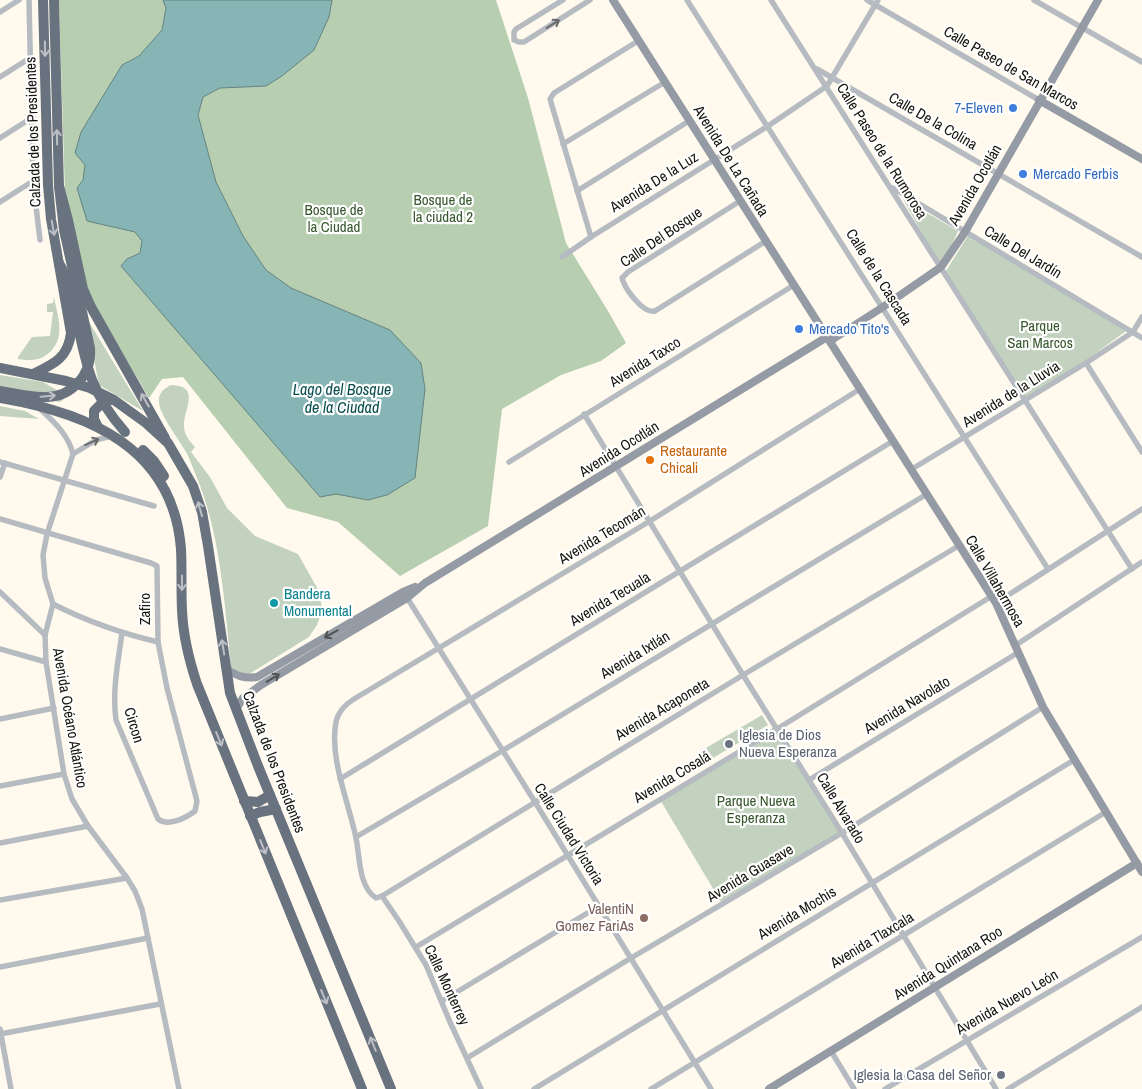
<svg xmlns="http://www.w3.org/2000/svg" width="1142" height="1089" font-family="'Archivo Narrow',sans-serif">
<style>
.green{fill:#c2d2be}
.forest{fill:#b7ceb0}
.water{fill:#87b4b4;stroke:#658482}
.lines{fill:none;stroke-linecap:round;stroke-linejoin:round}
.street{stroke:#b6bbc1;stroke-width:5.5}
.secondary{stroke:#959ba5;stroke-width:8}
.highway{stroke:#69727f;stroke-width:10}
.highway-bridge{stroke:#69727f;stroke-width:10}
.oneway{stroke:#666868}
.oneway2{stroke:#bcc0c5}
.oneway3{stroke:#4f5152}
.shop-dot{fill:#3f7fe0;stroke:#fff;stroke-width:2}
.food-dot{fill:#e8710a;stroke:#fff;stroke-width:2}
.culture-dot{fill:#0f9aa8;stroke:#fff;stroke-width:2}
.worship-dot{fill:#6b7280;stroke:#fff;stroke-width:2}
.education-dot{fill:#8d6e63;stroke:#fff;stroke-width:2}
.labels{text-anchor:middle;stroke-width:4.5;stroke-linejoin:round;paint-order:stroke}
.street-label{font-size:15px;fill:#16140f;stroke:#fff}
.shop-label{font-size:15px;fill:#366cbe;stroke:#fff;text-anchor:start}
.park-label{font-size:15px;fill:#36562c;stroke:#fff}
.food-label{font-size:15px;fill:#c56008;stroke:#fff;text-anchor:start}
.culture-label{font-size:15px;fill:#0d838f;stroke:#fff;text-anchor:start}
.worship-label{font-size:15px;fill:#5b616d;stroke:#fff;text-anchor:start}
.education-label{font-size:15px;fill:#785e54;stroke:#fff;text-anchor:end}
.water-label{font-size:16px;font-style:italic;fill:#094d4e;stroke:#fff}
</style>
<rect width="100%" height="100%" fill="#fffaed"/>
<!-- green -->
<g class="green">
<path d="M 903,199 L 958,231 L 942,267 L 946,271 L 969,234 L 1126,331 L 1085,361 L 1026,399 L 935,257 Z"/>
<path d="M 54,297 C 57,314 66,336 51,351 C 41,361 32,361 18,359 L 18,357 L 32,337 L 50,336 L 53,312 L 47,312 L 47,304 L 53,303 Z"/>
<path d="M 86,317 L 143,411 L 99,385 Z"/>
<path d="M 0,375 L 43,382 L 62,393 L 64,399 L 60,402 L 0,389 Z"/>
<path d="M 171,385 C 202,386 183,410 184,426 C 184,435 189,440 195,447 L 191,452 L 210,477 L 227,508 L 255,536 L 298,554 L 320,593 L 322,611 L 317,625 L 309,637 L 249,674 L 238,673 L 231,666 C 224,601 221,534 195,473 C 192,466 190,459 186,452 C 180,441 159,414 159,402 C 158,394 163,389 171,385 Z"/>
<path d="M 0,406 L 25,411 L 39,419 L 0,416 Z"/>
<path d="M 762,715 L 768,725 L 713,758 L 706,748 Z"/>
<path d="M 775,727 L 840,832 L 721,902 L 659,798 Z"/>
</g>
<!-- forest -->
<path class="forest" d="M 59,0 L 496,0 L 528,98 L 566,243 L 608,311 L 626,343 L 601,361 L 561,375 L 502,409 L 488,526 L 400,576 L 338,522 L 287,508 L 183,377 L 162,379 L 149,398 L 88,295 L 66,226 Z"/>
<!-- water -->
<path class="water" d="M 163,0 L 332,0 L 329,17 L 314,50 L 282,76 L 266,86 L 220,88 L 203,97 L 198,115 L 216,182 L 243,236 L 266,270 L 291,288 L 390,330 L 421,363 L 425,389 L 415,478 L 387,495 L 368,500 L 336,494 L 320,497 L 121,266 L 127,259 L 140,253 L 142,241 L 135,232 L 87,221 L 77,188 L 83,180 L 85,165 L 75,153 L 81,132 L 122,65 L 139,56 L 162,30 L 166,8 Z"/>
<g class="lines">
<!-- street -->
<g class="street">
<path d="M 29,0 L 33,181 L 40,240"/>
<path d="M 563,0 L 516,29 L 514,32 L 514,40 L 519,42 L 524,42 L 590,0"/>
<path d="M 687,0 L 1048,569"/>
<path d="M 771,0 L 1132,569"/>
<path d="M 867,0 L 1039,100"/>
<path d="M 1034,0 L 1142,62"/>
<path d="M 0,12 L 19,0"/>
<path d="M 817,69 L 1142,257"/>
<path d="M 0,77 L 30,58"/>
<path d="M 0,138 L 33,117"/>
<path d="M 563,144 L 665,82"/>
<path d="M 893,188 L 1142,338"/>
<path d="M 577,191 L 689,121"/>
<path d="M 740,201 L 628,272 L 622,278 C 625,289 643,314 655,311 L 766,241"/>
<path d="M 0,202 L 33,181"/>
<path d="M 591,237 L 550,99 L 554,93 L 638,41"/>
<path d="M 562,257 L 591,237 L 768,126 L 827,86 L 878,0"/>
<path d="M 1086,363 L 1142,452"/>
<path d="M 860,389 L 650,521 L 354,699 C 346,704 338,712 336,722 C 329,758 349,803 356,838 C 360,856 358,886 376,898 L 382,896 L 743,675 L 960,545"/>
<path d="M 39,408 C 54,422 68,434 73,454"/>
<path d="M 584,414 L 743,675 L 842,833 L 996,1089"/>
<path d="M 111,436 L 96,440 L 73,454 L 47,534 L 43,555 L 45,578 L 53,604 L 45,635 L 46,662 L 64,774 L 72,799 L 88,826 L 127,878 L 135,891 L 142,909 L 179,1089"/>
<path d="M 0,462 L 154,506"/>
<path d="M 509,462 L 794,285"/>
<path d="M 912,469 L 1086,363 L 1133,332 L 1142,317"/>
<path d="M 0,477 L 5,463"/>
<path d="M 0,519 L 151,563 L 157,566 L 158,642 L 167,688 L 197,801 L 195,811 C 186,818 168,827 158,819 L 116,720 C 112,691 118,662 122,633"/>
<path d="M 0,592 L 45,635"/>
<path d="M 406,596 L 535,802 L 711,1089"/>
<path d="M 996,603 L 1142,509"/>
<path d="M 53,604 C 88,622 120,633 158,642"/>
<path d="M 1016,645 L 1142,562"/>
<path d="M 0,649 L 46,662"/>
<path d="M 0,719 L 54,708"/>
<path d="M 340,779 L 893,441"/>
<path d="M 809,780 L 1019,652"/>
<path d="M 0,786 L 64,774"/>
<path d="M 356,837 L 502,751 L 927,494"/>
<path d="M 0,843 L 88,826"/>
<path d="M 382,896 L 399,921 L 426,965 L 450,1022 L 481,1089"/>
<path d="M 0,900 L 127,878"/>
<path d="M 416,947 L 777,729 L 992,596"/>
<path d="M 0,967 L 148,938"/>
<path d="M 442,1001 L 599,906"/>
<path d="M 0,1029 L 11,1089"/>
<path d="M 0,1034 L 160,1004"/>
<path d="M 831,1051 L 854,1089"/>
<path d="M 467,1058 L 631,958 L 842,833 L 1043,707"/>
<path d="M 534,1089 L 1074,760"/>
<path d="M 651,1089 L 1106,812"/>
<path d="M 885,1089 L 1142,937"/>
<path d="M 1008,1089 L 1142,1007"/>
</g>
<!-- secondary -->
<g class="secondary">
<path d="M 613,0 L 996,603 L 1043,707 L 1142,872"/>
<path d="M 1039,100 L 1142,159"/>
<path d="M 830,341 L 883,307 L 941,267 L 965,232 L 1098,0"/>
<path d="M 226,668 C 236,676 244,679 257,677 L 403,592 L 415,587"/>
<path d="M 236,709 L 243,698 L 261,685 L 407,598 L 425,583 L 827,337"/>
<path d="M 769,1089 L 1137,863"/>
</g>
<!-- highway -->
<g class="highway">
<path d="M 54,0 L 59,186 L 68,220 L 83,289 L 91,307 L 165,438"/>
<path d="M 0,368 L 66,381 L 90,388 L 114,400 L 146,423 L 168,443 L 193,486 L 202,512 L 208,546 L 230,693 L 258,766 L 391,1089"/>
<path d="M 33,374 C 54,364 68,358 71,333 L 51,219 L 48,185 L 43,0"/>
<path d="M 0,398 C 88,413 173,447 181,549 C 182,569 181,589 182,610 C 183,635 189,660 197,684 L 362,1089"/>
<path d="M 97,425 L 94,419 L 94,411 L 104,401 L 111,400"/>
<path d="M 143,450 L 154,461 L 164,476"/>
<path d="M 244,801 L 258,802 L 270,795"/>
<path d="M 250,816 L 260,812 L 276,809"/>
</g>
<!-- highway-bridge -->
<g class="highway-bridge">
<path d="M 59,263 C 69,280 72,298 76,317 C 86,365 91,394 125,432"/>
<path d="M 0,391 C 14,393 28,397 42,397 C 71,399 92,375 90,348 L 64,230 L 59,186"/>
</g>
</g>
<!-- one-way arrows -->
<defs><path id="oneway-shaft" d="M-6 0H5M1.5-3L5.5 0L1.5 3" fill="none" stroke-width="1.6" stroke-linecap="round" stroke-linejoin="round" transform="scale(1.25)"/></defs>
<g class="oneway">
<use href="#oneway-shaft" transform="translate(553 24) rotate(-32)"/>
<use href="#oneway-shaft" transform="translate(92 442) rotate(-24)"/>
</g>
<g class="oneway2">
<use href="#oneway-shaft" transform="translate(45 49) rotate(89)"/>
<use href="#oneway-shaft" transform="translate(57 137) rotate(-91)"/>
<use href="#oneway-shaft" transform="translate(53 228) rotate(80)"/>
<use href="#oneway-shaft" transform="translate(48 396) rotate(-5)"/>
<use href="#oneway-shaft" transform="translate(145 400) rotate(-120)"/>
<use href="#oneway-shaft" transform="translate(200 509) rotate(-106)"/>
<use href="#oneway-shaft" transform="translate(182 583) rotate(90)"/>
<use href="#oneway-shaft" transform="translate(223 647) rotate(-99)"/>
<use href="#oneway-shaft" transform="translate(219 739) rotate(68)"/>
<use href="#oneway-shaft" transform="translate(263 847) rotate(68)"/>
<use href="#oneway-shaft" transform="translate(324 997) rotate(68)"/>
<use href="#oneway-shaft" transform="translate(373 1044) rotate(-112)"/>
</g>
<g class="oneway3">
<use href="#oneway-shaft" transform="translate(331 634) rotate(150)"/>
<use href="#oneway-shaft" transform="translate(273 678) rotate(-31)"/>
</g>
<!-- markers -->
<g class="shop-dot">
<circle cx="1013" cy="108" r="5"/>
<circle cx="1023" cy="174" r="5"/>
<circle cx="799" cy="329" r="5"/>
</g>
<circle class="food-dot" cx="650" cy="460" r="5"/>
<circle class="culture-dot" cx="274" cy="603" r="5"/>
<g class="worship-dot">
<circle cx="729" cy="744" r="5"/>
<circle cx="1001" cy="1075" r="5"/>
</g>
<circle class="education-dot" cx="644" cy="918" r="5"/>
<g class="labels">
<!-- street labels -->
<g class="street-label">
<text transform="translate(1011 68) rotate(30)" y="5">Calle Paseo de San Marcos</text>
<text transform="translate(933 121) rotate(30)" y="5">Calle De la Colina</text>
<text transform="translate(33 132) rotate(-92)" y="5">Calzada de los Presidentes</text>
<text transform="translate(882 151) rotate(58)" y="5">Calle Paseo de la Rumorosa</text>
<text transform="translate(731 161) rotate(58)" y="5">Avenida De La Cañada</text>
<text transform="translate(654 182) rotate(-32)" y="5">Avenida De la Luz</text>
<text transform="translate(975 185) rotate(-60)" y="5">Avenida Ocotlán</text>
<text transform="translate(661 237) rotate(-34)" y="5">Calle Del Bosque</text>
<text transform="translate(1023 252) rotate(31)" y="5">Calle Del Jardín</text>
<text transform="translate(879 277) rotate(58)" y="5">Calle de la Cascada</text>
<text transform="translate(645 362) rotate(-32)" y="5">Avenida Taxco</text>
<text transform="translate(1011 394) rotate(-32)" y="5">Avenida de la Lluvia</text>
<text transform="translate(619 449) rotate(-32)" y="5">Avenida Ocotlán</text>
<text transform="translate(602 535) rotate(-31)" y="5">Avenida Tecomán</text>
<text transform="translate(995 581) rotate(60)" y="5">Calle Villahermosa</text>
<text transform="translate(610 599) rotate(-31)" y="5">Avenida Tecuala</text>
<text transform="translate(145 609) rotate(-90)" y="5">Zafiro</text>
<text transform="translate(635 655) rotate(-31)" y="5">Avenida Ixtlán</text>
<text transform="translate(907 705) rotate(-31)" y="5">Avenida Navolato</text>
<text transform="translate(662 709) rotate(-31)" y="5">Avenida Acaponeta</text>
<text transform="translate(70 718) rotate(80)" y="5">Avenida Océano Atlántico</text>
<text transform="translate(134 725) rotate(73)" y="5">Circon</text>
<text transform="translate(274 762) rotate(69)" y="5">Calzada de los Presidentes</text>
<text transform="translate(672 777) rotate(-31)" y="5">Avenida Cosalá</text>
<text transform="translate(841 808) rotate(59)" y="5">Calle Alvarado</text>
<text transform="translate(569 834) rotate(58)" y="5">Calle Ciudad Victoria</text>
<text transform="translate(750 873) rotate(-31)" y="5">Avenida Guasave</text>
<text transform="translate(797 913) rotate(-31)" y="5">Avenida Mochis</text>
<text transform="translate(872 940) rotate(-31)" y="5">Avenida Tlaxcala</text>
<text transform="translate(948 963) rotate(-32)" y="5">Avenida Quintana Roo</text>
<text transform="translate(447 985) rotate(65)" y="5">Calle Monterrey</text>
<text transform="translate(1007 1002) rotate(-30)" y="5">Avenida Nuevo León</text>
</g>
<!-- shop labels -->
<g class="shop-label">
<text x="1003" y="113" text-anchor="end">7-Eleven</text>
<text x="1033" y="179">Mercado Ferbis</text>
<text x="809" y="334">Mercado Tito's</text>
</g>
<!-- park labels -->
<g class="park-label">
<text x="443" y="205">Bosque de<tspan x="443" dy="17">la ciudad 2</tspan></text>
<text x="334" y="215">Bosque de<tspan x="334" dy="17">la Ciudad</tspan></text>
<text x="1040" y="331">Parque<tspan x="1040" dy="17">San Marcos</tspan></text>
<text x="756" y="806">Parque Nueva<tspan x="756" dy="17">Esperanza</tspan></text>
</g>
<!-- food labels -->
<g class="food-label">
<text x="660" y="456">Restaurante<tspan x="660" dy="17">Chicali</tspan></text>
</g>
<!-- culture labels -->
<g class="culture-label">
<text x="284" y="599">Bandera<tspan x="284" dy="17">Monumental</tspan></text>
</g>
<!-- worship labels -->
<g class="worship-label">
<text x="739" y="740">Iglesia de Dios<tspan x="739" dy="17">Nueva Esperanza</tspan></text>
<text x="991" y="1080" text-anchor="end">Iglesia la Casa del Señor</text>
</g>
<!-- education labels -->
<g class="education-label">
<text x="634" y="914">ValentiN<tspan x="634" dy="17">Gomez FariAs</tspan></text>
</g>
<!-- water labels -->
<g class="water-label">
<text x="342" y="395">Lago del Bosque<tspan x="342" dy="18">de la Ciudad</tspan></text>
</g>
</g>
</svg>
